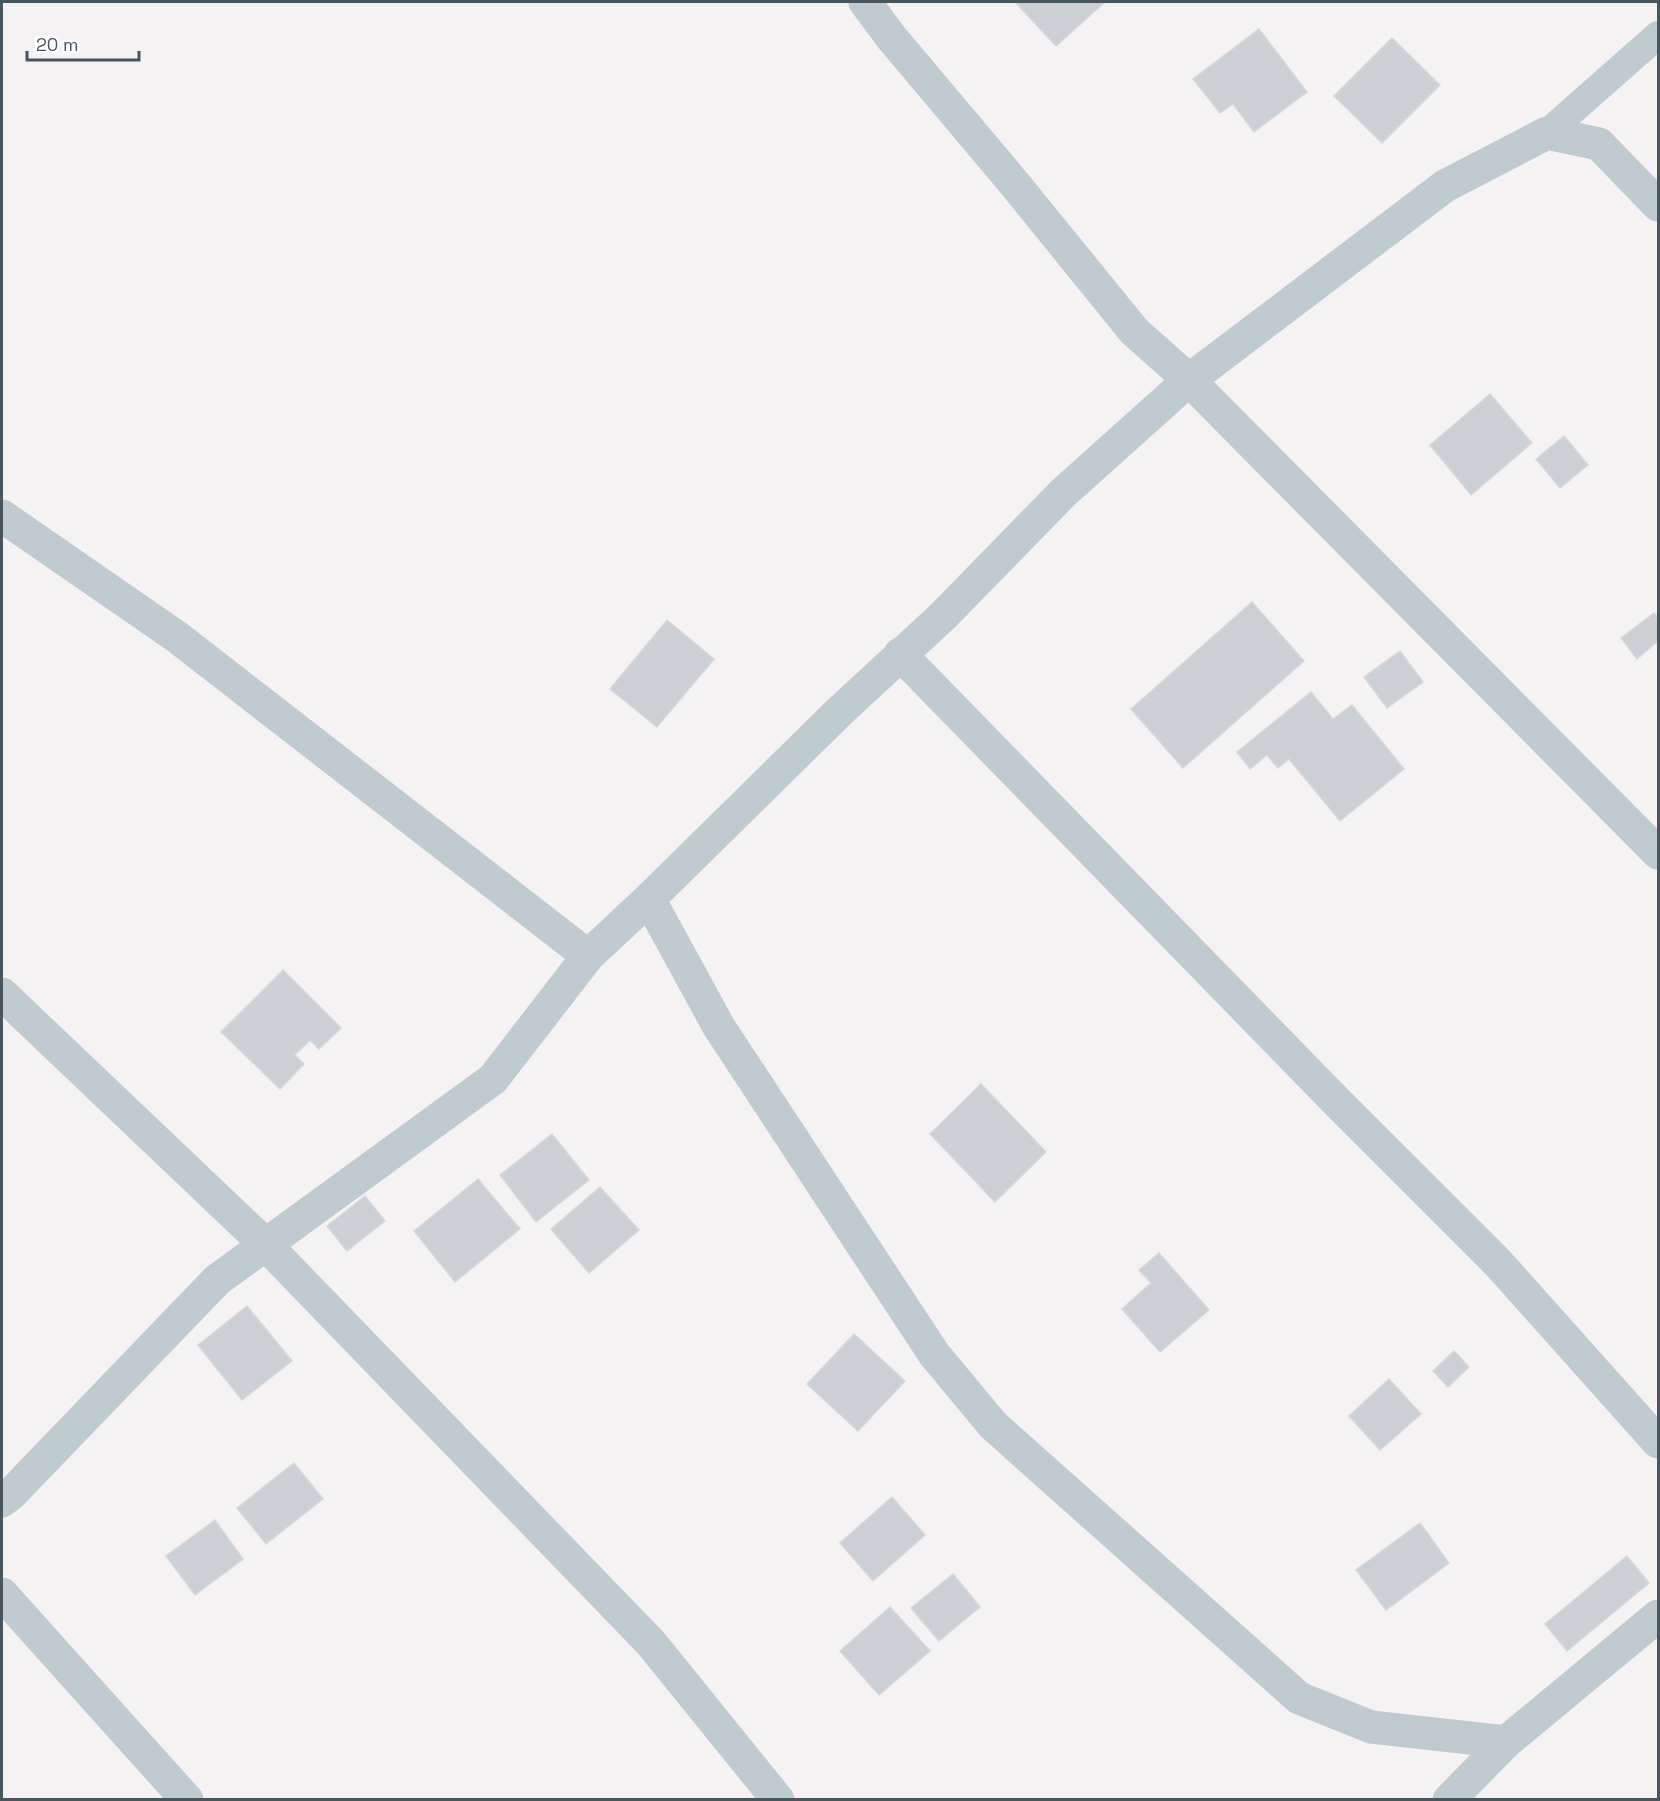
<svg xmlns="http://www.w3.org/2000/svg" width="1660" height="1801" font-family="'Space Grotesk',sans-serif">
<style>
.building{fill:#cccfd4;stroke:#d6d8dd;stroke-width:1.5}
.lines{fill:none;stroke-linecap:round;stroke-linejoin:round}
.pedestrian{stroke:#bfcad1;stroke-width:28}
.minor{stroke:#bfcad1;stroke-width:33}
</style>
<rect width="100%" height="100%" fill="#f4f2f2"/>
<!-- building -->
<g class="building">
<path d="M 1015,2 L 1105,2 L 1056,46 Z"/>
<path d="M 1259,29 L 1307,92 L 1254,132 L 1233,104 L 1220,113 L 1193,79 Z"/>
<path d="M 1392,38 L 1440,85 L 1382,143 L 1334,96 Z"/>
<path d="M 1490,394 L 1532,443 L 1471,495 L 1430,445 Z"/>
<path d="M 1564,436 L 1588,465 L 1560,488 L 1536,459 Z"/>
<path d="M 1252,602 L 1304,661 L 1183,768 L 1131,709 Z"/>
<path d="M 1654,613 L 1658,618 L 1658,641 L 1637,659 L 1621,638 Z"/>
<path d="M 667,620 L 714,659 L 657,727 L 610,689 Z"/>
<path d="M 1400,651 L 1423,682 L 1387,708 L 1364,677 Z"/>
<path d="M 1311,692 L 1333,719 L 1352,705 L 1404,769 L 1340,821 L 1289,759 L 1278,768 L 1267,755 L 1250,769 L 1237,752 Z"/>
<path d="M 283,970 L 341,1028 L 319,1049 L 310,1040 L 295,1055 L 304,1064 L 280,1089 L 221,1032 Z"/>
<path d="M 981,1084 L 1046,1152 L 995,1202 L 930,1134 Z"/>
<path d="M 552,1134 L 589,1180 L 536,1222 L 500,1175 Z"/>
<path d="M 478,1179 L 520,1229 L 455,1282 L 414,1231 Z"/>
<path d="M 600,1187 L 639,1230 L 589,1273 L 551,1229 Z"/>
<path d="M 365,1196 L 385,1221 L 347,1251 L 327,1226 Z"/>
<path d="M 1159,1253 L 1209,1310 L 1160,1352 L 1122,1309 L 1151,1283 L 1139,1270 Z"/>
<path d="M 247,1306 L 292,1361 L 242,1400 L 198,1345 Z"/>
<path d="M 854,1334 L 905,1381 L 858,1431 L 807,1384 Z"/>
<path d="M 1454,1351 L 1469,1367 L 1448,1387 L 1433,1371 Z"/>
<path d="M 1389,1379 L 1421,1414 L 1380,1450 L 1349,1416 Z"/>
<path d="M 294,1463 L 323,1499 L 266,1544 L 237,1508 Z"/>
<path d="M 892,1497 L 925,1535 L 873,1581 L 840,1543 Z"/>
<path d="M 215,1520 L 243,1559 L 195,1595 L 166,1556 Z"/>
<path d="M 1420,1523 L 1449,1563 L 1386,1610 L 1356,1570 Z"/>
<path d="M 1627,1556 L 1649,1583 L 1567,1651 L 1545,1624 Z"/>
<path d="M 953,1574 L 980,1607 L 939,1641 L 911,1608 Z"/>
<path d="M 890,1607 L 930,1651 L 879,1695 L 840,1651 Z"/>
</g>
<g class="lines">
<!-- pedestrian -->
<path class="pedestrian" d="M 1547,133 L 1658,35"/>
<!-- minor -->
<g class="minor">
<path d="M 865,2 L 891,37 L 1018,188 L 1134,331 L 1189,380 L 1658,853"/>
<path d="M 2,516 L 177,637 L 588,956"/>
<path d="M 900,654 L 1337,1102 L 1498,1263 L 1658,1442"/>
<path d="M 649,899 L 719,1027 L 934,1354 L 993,1425 L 1299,1698 L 1371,1727 L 1506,1742"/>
<path d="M 2,994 L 266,1245 L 651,1643 L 778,1800"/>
<path d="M 2,1501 L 11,1494 L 217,1280 L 493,1079 L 588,956 L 649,899 L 839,712 L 943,616 L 1063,493 L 1189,380 L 1445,186 L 1547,133 L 1599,144 L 1658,205"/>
<path d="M 2,1594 L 187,1800"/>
<path d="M 1449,1800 L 1506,1742 L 1658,1616"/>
</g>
</g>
<!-- border -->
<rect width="1660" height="1801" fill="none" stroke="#485660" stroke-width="6"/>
<!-- scale -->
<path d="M27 51v9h112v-9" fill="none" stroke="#485660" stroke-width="3"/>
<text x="36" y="51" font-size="18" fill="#485660" stroke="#ffffff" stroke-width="4.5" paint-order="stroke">20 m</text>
</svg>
